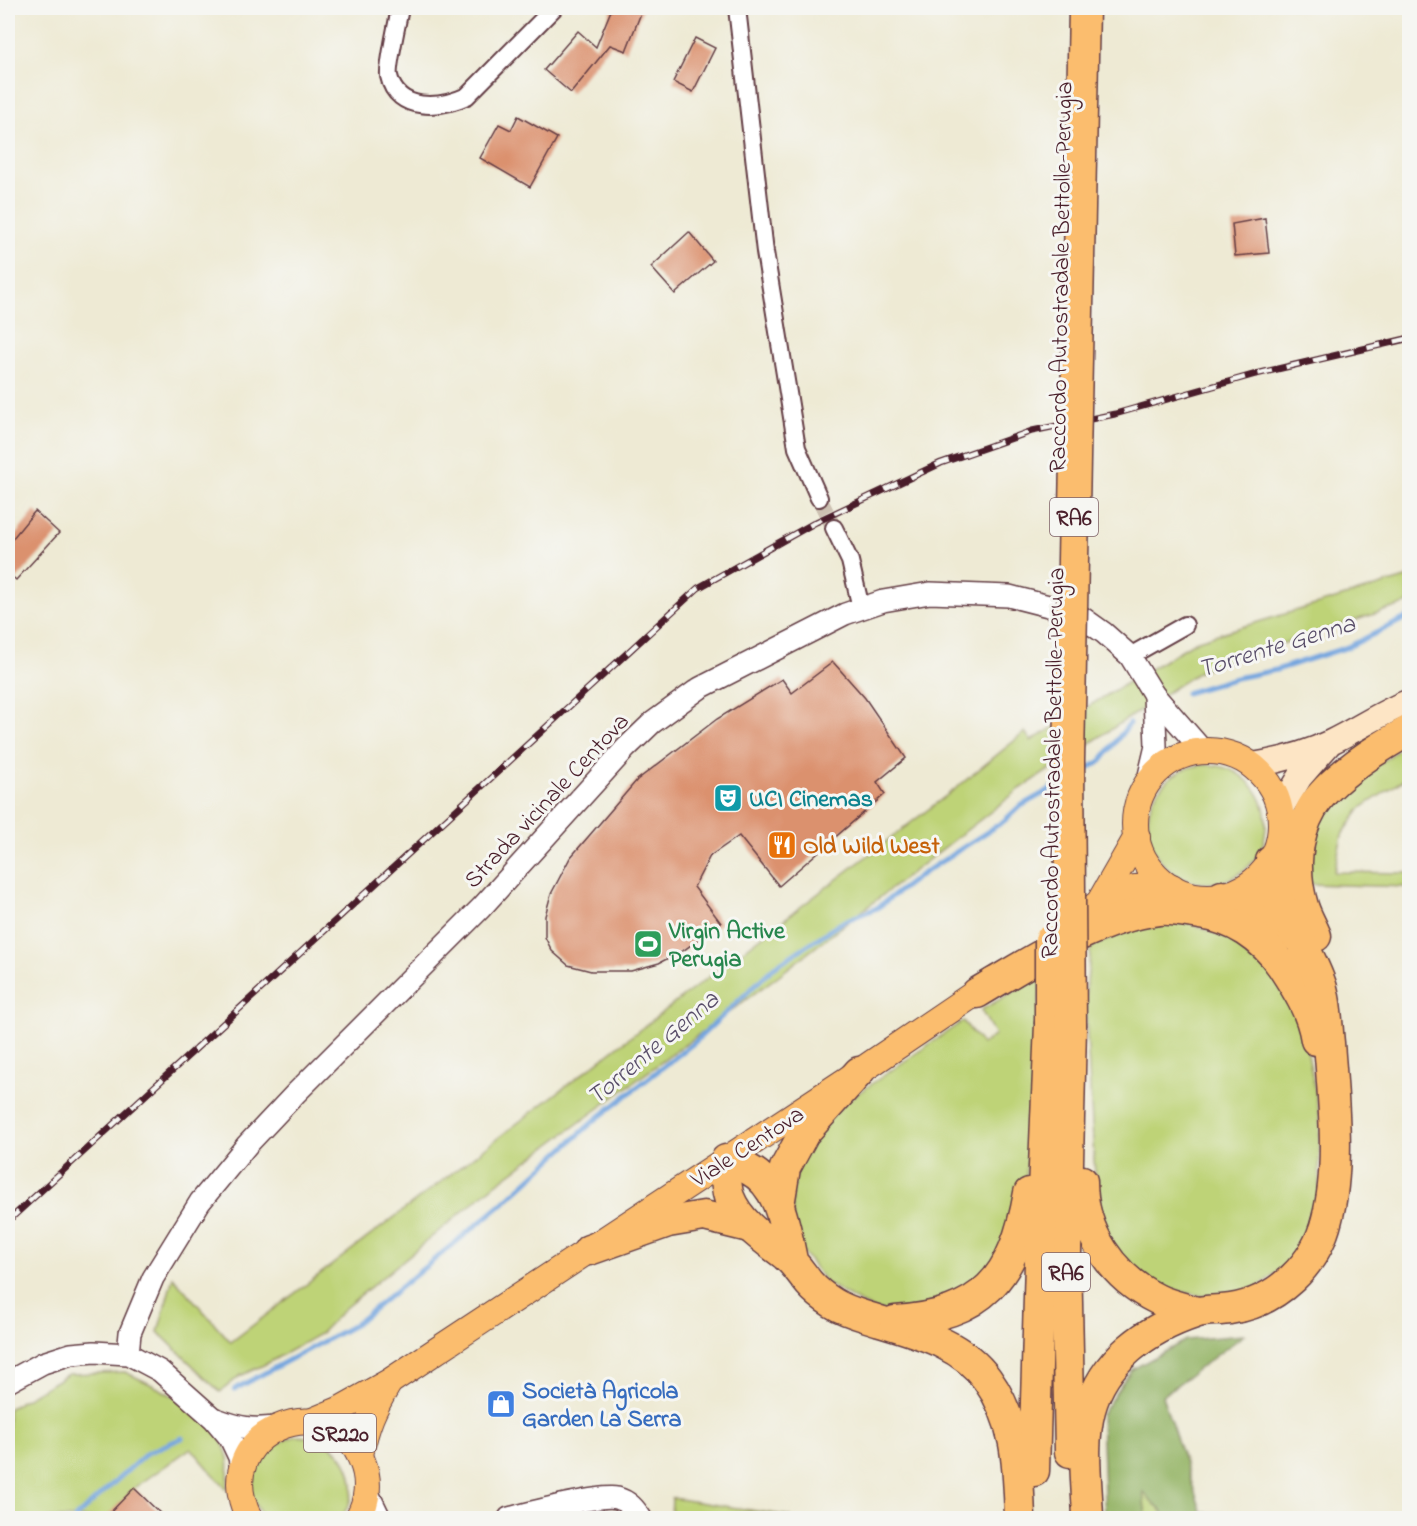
<svg xmlns="http://www.w3.org/2000/svg" width="1417" height="1526" font-family="'Indie Flower',sans-serif">
<style>
.green{fill:#bed377;stroke:#847951;stroke-width:1.5}
.forest{fill:#96b568;stroke:#706a4a;stroke-width:1.5}
.lines{fill:none;stroke-linecap:round;stroke-linejoin:round}
.stream{stroke:#74a6df;stroke-width:5}
.building{fill:#db916e}
.minor-tunnel{stroke:#cdc1b2;stroke-width:16;stroke-dasharray:16 8;stroke-linecap:butt}
.minor-casing{stroke:#633d44;stroke-width:20}
.tertiary-casing{stroke:#633d44;stroke-width:24}
.secondary-casing{stroke:#633d44;stroke-width:27}
.primary-casing{stroke:#633d44;stroke-width:28}
.motorway-casing{stroke:#633d44;stroke-width:33}
.minor{stroke:#fff;stroke-width:16}
.tertiary{stroke:#fff;stroke-width:21}
.secondary{stroke:#fde5c5;stroke-width:24}
.primary{stroke:#fbbd6e;stroke-width:26}
.motorway{stroke:#fbbd6e;stroke-width:30}
.rail-casing{stroke:#4a1f2b;stroke-width:7}
.rail{stroke:#f6f6f2;stroke-width:4.5;stroke-dasharray:14;stroke-linecap:butt}
.motorway-bridge-casing{stroke:#633d44;stroke-width:33;stroke-linecap:butt}
.motorway-bridge{stroke:#fbbd6e;stroke-width:30}
.labels{text-anchor:middle;stroke-width:6;stroke-linejoin:round;paint-order:stroke}
.shield{fill:#f6f6f2;stroke:#7e6067;stroke-width:1.5}
.shield-label{font-size:22px;font-weight:bold;fill:#4a1f2b}
.street-label{font-size:24px;fill:#4a1f2b;stroke:#f6f6f2}
.culture-label{font-size:24px;font-weight:bold;fill:#0d838f;stroke:#f6f6f2;text-anchor:start}
.food-label{font-size:24px;font-weight:bold;fill:#c56008;stroke:#f6f6f2;text-anchor:start}
.leisure-label{font-size:24px;font-weight:bold;fill:#27864d;stroke:#f6f6f2;text-anchor:start}
.shop-label{font-size:24px;font-weight:bold;fill:#366cbe;stroke:#f6f6f2;text-anchor:start}
.water-label{font-size:26px;font-style:italic;fill:#594e6a;stroke:#f6f6f2}
</style>
<rect width="100%" height="100%" fill="#f6f6f2"/>
<filter id="ink" filterUnits="userSpaceOnUse"><feTurbulence type="fractalNoise" baseFrequency=".0167" numOctaves="2"/><feDisplacementMap in="SourceGraphic" scale="12" xChannelSelector="R" yChannelSelector="G"/><feConvolveMatrix kernelMatrix="1 2 1 2 8 2 1 2 1" color-interpolation-filters="sRGB"/></filter>
<filter id="wash" filterUnits="userSpaceOnUse"><feTurbulence type="fractalNoise" baseFrequency=".008" numOctaves="4" result="noise"/><feDisplacementMap in="SourceGraphic" scale="24" xChannelSelector="R" yChannelSelector="G"/><feGaussianBlur stdDeviation="1.35" result="paint"/><feColorMatrix in="noise" values="0 0 0 0 0 0 0 0 0 0 0 0 0 0 0 0 0 1.4 0 .05"/><feComposite in="paint" operator="in"/></filter>
<g filter="url(#wash)">
<rect width="100%" height="100%" fill="#eeead4"/>
<!-- green -->
<g class="green">
<path d="M 1409,577 L 1409,603 L 1203,669 L 1020,789 L 778,976 L 496,1184 L 345,1308 L 320,1334 L 268,1363 L 240,1376 L 220,1392 L 158,1332 L 173,1277 L 231,1342 L 955,789 L 1025,732 L 1031,741 L 1198,640 Z"/>
<path d="M 1409,742 L 1409,776 L 1361,808 L 1342,835 L 1334,872 L 1409,873 L 1409,887 L 1309,884 L 1310,847 L 1320,821 L 1338,794 Z"/>
<circle cx="1207" cy="824" r="59"/>
<path d="M 1189,923 L 1248,946 L 1292,995 L 1305,1038 L 1320,1117 L 1319,1196 L 1294,1258 L 1248,1295 L 1203,1296 L 1158,1287 L 1114,1251 L 1097,1211 L 1085,999 L 1091,947 L 1144,924 Z"/>
<path d="M 1041,976 L 1025,1189 L 1004,1256 L 972,1291 L 927,1314 L 873,1310 L 826,1283 L 794,1240 L 792,1194 L 801,1153 L 844,1103 L 963,1021 L 982,1044 L 995,1035 L 981,1010 Z"/>
<path d="M 125,1372 C 163,1390 217,1412 228,1458 C 230,1467 227,1480 227,1490 L 191,1448 L 134,1488 L 107,1518 L 8,1518 L 8,1409 L 68,1374 Z"/>
<path d="M 296,1436 C 308,1437 319,1437 328,1444 C 353,1460 361,1495 340,1518 L 264,1518 C 236,1484 257,1447 296,1436 Z"/>
<path d="M 1142,1491 L 1168,1518 L 1146,1518 Z"/>
<path d="M 672,1498 L 789,1516 L 791,1518 L 671,1518 Z"/>
</g>
<!-- forest -->
<path class="forest" d="M 1244,1335 L 1162,1396 L 1202,1513 L 1260,1514 L 1260,1518 L 1168,1518 L 1143,1492 L 1146,1518 L 1105,1518 L 1101,1415 L 1131,1370 L 1186,1340 Z"/>
<g class="lines">
<!-- stream -->
<g class="stream">
<path d="M 1186,693 L 1236,678 L 1276,670 L 1348,647 L 1410,616"/>
<path d="M 1079,773 L 1101,761 L 1129,724"/>
<path d="M 235,1389 L 354,1325 L 500,1206 L 595,1120 L 695,1042 L 774,967 L 844,921 L 877,908 L 919,876 L 1004,821 L 1019,807 L 1058,785"/>
<path d="M 75,1518 L 147,1453 L 182,1438"/>
</g>
</g>
<g id="blocks">
<!-- building -->
<g class="building">
<path d="M 612,8 L 643,8 L 626,51 L 610,45 L 571,93 L 544,70 L 578,31 L 596,47 Z"/>
<path d="M 695,38 L 715,48 L 693,92 L 673,82 Z"/>
<path d="M 518,116 L 557,138 L 530,187 L 480,158 L 499,124 L 511,130 Z"/>
<path d="M 1265,218 L 1269,253 L 1235,256 L 1232,224 Z"/>
<path d="M 689,232 L 713,261 L 675,294 L 651,267 Z"/>
<path d="M 35,511 L 59,533 L 16,580 L 8,573 L 8,544 Z"/>
<path d="M 833,662 L 865,698 L 906,758 L 877,782 L 885,794 L 779,886 L 739,836 L 710,856 L 694,887 L 721,923 L 684,950 L 659,963 L 631,971 L 591,971 L 568,965 L 552,951 L 545,937 L 545,916 L 551,894 L 570,858 L 637,780 L 717,719 L 782,679 L 792,693 Z"/>
<path d="M 134,1488 L 165,1518 L 105,1518 Z"/>
</g>
</g>
</g>
<g filter="url(#ink)">
<use href="#blocks" fill-opacity="0" stroke="#633d44" stroke-width="1.5"/>
<g class="lines">
<!-- minor-tunnel -->
<path class="minor-tunnel" d="M 819,498 L 834,528"/>
<!-- minor casing -->
<g class="minor-casing">
<g id="minor">
<path d="M 400,8 C 398,20 387,67 389,76 C 397,113 441,108 467,96 L 554,8"/>
<path d="M 737,8 L 765,252 L 797,448 L 819,498"/>
<path d="M 834,528 L 850,561 L 861,608"/>
<path d="M 1130,656 L 1185,625"/>
</g>
</g>
<!-- tertiary casing -->
<g class="tertiary-casing">
<g id="tertiary">
<path d="M 1147,784 L 1156,746 L 1154,695"/>
<path d="M 128,1354 L 130,1333 L 153,1278 L 200,1202 L 247,1145 L 296,1093 L 481,908 L 626,748 L 652,723 L 700,688 L 845,614 L 883,601 L 930,593 L 1009,596 L 1076,613 L 1104,633 L 1130,656 L 1154,695 L 1203,751"/>
<path d="M 8,1382 L 43,1363 L 71,1354 L 94,1352 L 128,1354 L 160,1371 L 214,1419 L 230,1438 L 239,1457 L 241,1469"/>
<path d="M 216,1419 C 241,1428 250,1430 276,1427"/>
<path d="M 367,1491 L 380,1518"/>
<path d="M 509,1518 C 529,1513 599,1494 617,1498 C 629,1501 635,1509 641,1518"/>
</g>
</g>
<!-- secondary casing -->
<g class="secondary-casing">
<g id="secondary">
<path d="M 1252,765 C 1279,761 1306,754 1331,742 C 1358,729 1382,712 1410,701"/>
<path d="M 1280,810 L 1300,777 L 1328,745"/>
</g>
</g>
<!-- primary casing -->
<g class="primary-casing">
<g id="primary">
<circle cx="1208" cy="824" r="73"/>
<path d="M 1099,903 L 1137,837"/>
<path d="M 1057,934 L 1099,903 L 1135,888 L 1172,887"/>
<path d="M 310,1422 L 339,1410 L 389,1382 L 859,1072 L 993,981"/>
<path d="M 360,1455 C 366,1425 373,1409 388,1384"/>
<path d="M 249,1518 C 206,1431 332,1383 362,1461 C 370,1480 368,1501 358,1518"/>
</g>
</g>
<!-- motorway casing -->
<g class="motorway-casing">
<g id="motorway">
<path d="M 1222,896 L 1253,904 L 1289,934"/>
<path d="M 1316,936 C 1312,926 1306,916 1303,906 C 1293,874 1295,837 1312,808 C 1330,778 1379,747 1410,730"/>
<path d="M 977,993 C 1030,962 1097,917 1159,910 C 1172,909 1187,912 1200,914 C 1233,918 1263,938 1282,966 C 1297,989 1312,1012 1316,1040"/>
<path d="M 1082,1181 C 1082,1232 1112,1277 1157,1299 C 1169,1305 1184,1308 1197,1312"/>
<path d="M 779,1205 L 785,1168 L 804,1133 L 859,1072"/>
<path d="M 589,1250 L 668,1222 L 704,1216 L 749,1227"/>
<path d="M 792,1260 C 785,1228 781,1186 748,1169 C 742,1165 733,1163 726,1160 C 726,1172 725,1185 729,1197 C 739,1223 764,1239 785,1255 C 795,1263 801,1273 809,1283 C 815,1290 825,1298 833,1303 C 847,1312 865,1316 880,1321 C 919,1333 962,1344 987,1379 C 1018,1422 1018,1467 1020,1518"/>
<path d="M 895,1321 C 983,1315 1014,1279 1029,1193"/>
<path d="M 1070,1452 L 1066,1253 L 1071,1026"/>
<path d="M 1034,1471 L 1040,1262 L 1050,1024"/>
<path d="M 1088,1518 C 1087,1483 1081,1445 1090,1410 C 1103,1360 1147,1329 1195,1313 C 1206,1309 1219,1311 1230,1309 C 1277,1302 1316,1265 1327,1219 C 1341,1167 1333,1097 1329,1043 C 1327,1025 1327,1003 1321,985 C 1313,961 1299,938 1287,916 C 1284,910 1279,903 1276,896 C 1272,885 1272,873 1271,861"/>
</g>
</g>
<!-- minor -->
<use href="#minor" class="minor"/>
<!-- tertiary -->
<use href="#tertiary" class="tertiary"/>
<!-- secondary -->
<use href="#secondary" class="secondary"/>
<!-- primary -->
<use href="#primary" class="primary"/>
<!-- motorway -->
<use href="#motorway" class="motorway"/>
<!-- rail casing -->
<g class="rail-casing">
<path id="rail" d="M 8,1221 L 698,588 L 816,522 L 941,463 L 1001,442 L 1032,431 L 1115,414 L 1256,374 L 1410,338"/>
</g>
<!-- rail -->
<use href="#rail" class="rail"/>
<!-- motorway-bridge casing -->
<g class="motorway-bridge-casing">
<g id="motorway-bridge">
<path d="M 1050,1024 L 1050,940"/>
<path d="M 1071,1026 L 1069,760 L 1084,8"/>
</g>
</g>
<!-- motorway-bridge -->
<use href="#motorway-bridge" class="motorway-bridge"/>
</g>
</g>
<!-- icons -->
<defs>
<g id="theatre-square" transform="scale(1.5)"><rect x="-9" y="-9" width="18" height="18" rx="4" fill="#0f9aa8" stroke="#f6f6f2"/><path d="M-5-5.5Q0-4 5-5.5V0Q5 5 0 6Q-5 5-5 0ZM-3.3-2.5H-1v1.5H-3.3ZM1-2.5H3.3v1.5H1ZM-2.8 1Q0 5.5 2.8 1Z" fill="#fff"/></g>
<g id="restaurant-square" transform="scale(1.5)"><rect x="-9" y="-9" width="18" height="18" rx="4" fill="#e8710a" stroke="#f6f6f2"/><path d="M-5-6h1v4h1v-4h1v4h1v-4h1v5L-1.5 .5V6h-2V.5L-5-1ZM5-6V6H3V1.5H1.5Q1.5-4 5-6Z" fill="#fff"/></g>
<g id="stadium-square" transform="scale(1.5)"><rect x="-9" y="-9" width="18" height="18" rx="4" fill="#2e9e5b" stroke="#f6f6f2"/><path d="M0-5a6.5 5 0 1 0 0 10a6.5 5 0 1 0 0-10ZM-3.5-1.8h7v3.6h-7Z" fill="#fff"/></g>
<g id="shop-square" transform="scale(1.5)"><rect x="-9" y="-9" width="18" height="18" rx="4" fill="#3f7fe0" stroke="#f6f6f2"/><path d="M-5-2.5h2.3a2.7 3.5 0 0 1 5.4 0H5L5.5 6h-11ZM-1.5-2.5h3a1.5 2.3 0 0 0-3 0Z" fill="#fff"/></g>
</defs>
<g fill-rule="evenodd">
<use href="#theatre-square" x="728" y="798"/>
<use href="#restaurant-square" x="782" y="845"/>
<use href="#stadium-square" x="648" y="944"/>
<use href="#shop-square" x="501" y="1404"/>
</g>
<g class="labels">
<!-- shield labels -->
<g class="shield">
<rect x="1050" y="498" width="48" height="38" rx="4.5"/>
<rect x="1042" y="1253" width="48" height="38" rx="4.5"/>
<rect x="304" y="1414" width="72" height="38" rx="4.5"/>
</g>
<g class="shield-label">
<text x="1074" y="525">RA6</text>
<text x="1066" y="1280">RA6</text>
<text x="340" y="1441">SR220</text>
</g>
<!-- street labels -->
<g class="street-label">
<text transform="translate(1060 277) rotate(-89)" y="8">Raccordo Autostradale Bettolle-Perugia</text>
<text transform="translate(1052 763) rotate(-89)" y="8">Raccordo Autostradale Bettolle-Perugia</text>
<text transform="translate(546 800) rotate(-47)" y="8">Strada vicinale Centova</text>
<text transform="translate(747 1146) rotate(-33)" y="8">Viale Centova</text>
</g>
<!-- culture labels -->
<g class="culture-label">
<text x="749" y="806">UCI Cinemas</text>
</g>
<!-- food labels -->
<g class="food-label">
<text x="803" y="853">Old Wild West</text>
</g>
<!-- leisure labels -->
<g class="leisure-label">
<text x="669" y="938">Virgin Active<tspan x="669" dy="28">Perugia</tspan></text>
</g>
<!-- shop labels -->
<g class="shop-label">
<text x="522" y="1398">Società Agricola<tspan x="522" dy="28">Garden La Serra</tspan></text>
</g>
<!-- water labels -->
<g class="water-label">
<text transform="translate(1276 645) rotate(-17)" y="9">Torrente Genna</text>
<text transform="translate(652 1047) rotate(-40)" y="9">Torrente Genna</text>
</g>
</g>
<!-- margin -->
<rect width="1417" height="1526" fill="none" stroke="#f6f6f2" stroke-width="30"/>
</svg>
